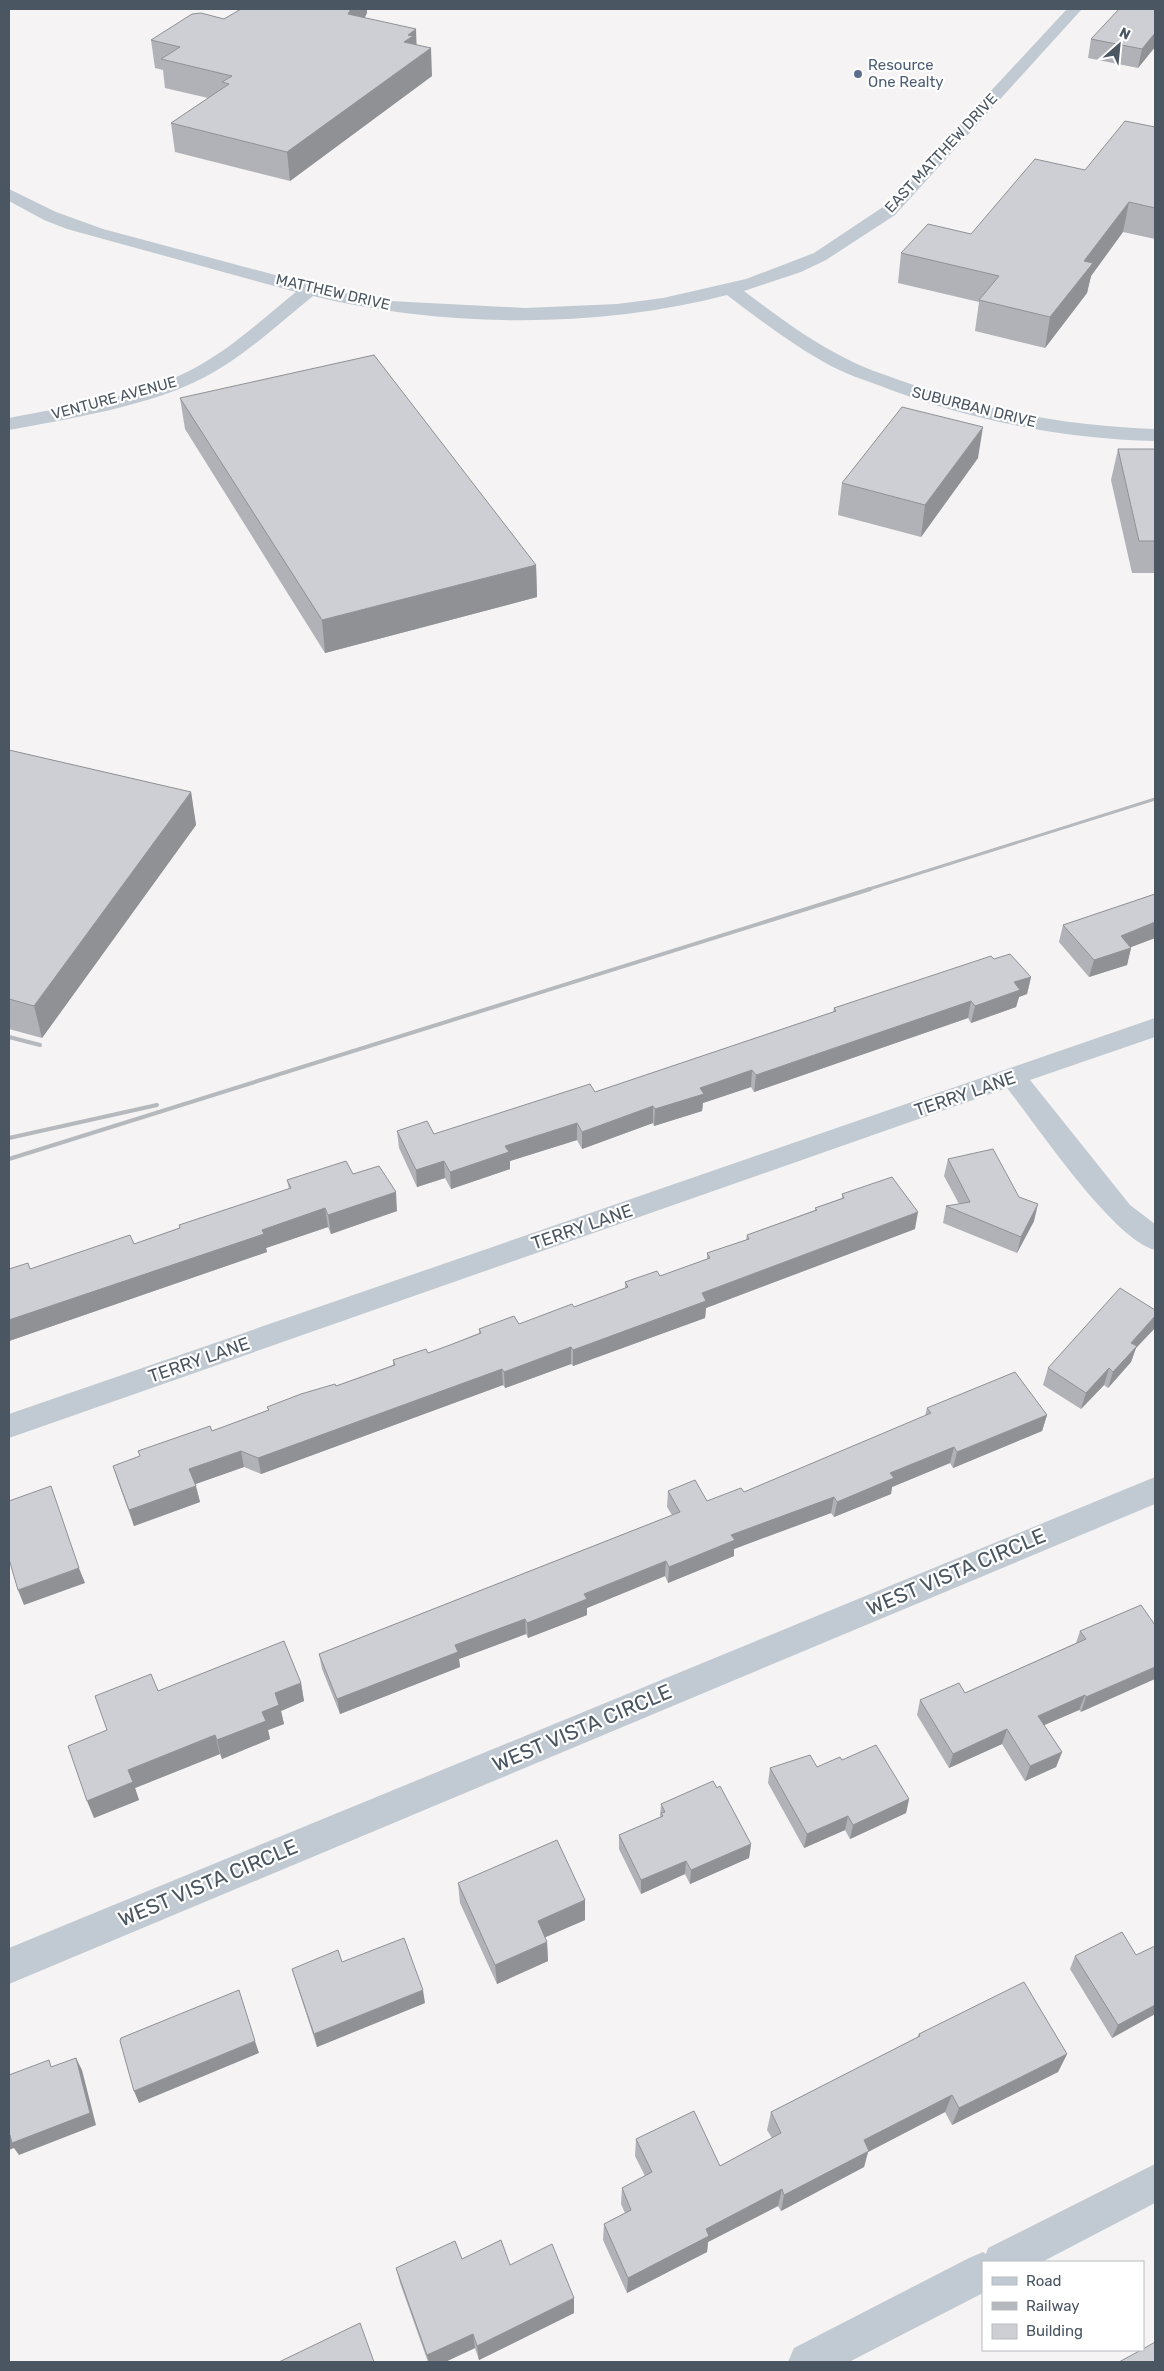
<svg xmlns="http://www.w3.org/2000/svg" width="1164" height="2371" font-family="Rubik,sans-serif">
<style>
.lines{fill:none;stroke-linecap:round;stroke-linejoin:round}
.minor{fill:#c1cad2;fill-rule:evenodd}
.rail-far1{stroke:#b5b8bd;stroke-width:3}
.rail{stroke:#b5b8bd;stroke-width:4}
.wall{fill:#b0b2b7}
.shaded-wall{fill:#909195}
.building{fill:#cdcfd5;stroke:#909195}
.service-dot{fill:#5c6f8a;stroke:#fff;stroke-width:2}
.labels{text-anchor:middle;stroke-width:4.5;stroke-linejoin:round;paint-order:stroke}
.far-service-label{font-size:15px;fill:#4e5e75;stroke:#fff;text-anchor:start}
.far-street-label{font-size:15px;fill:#4a5661;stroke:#fff}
.street-label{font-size:18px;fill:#4a5661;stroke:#fff}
.near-street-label{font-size:21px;fill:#4a5661;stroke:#fff}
</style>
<rect width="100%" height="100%" fill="#f5f3f3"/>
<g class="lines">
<!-- minor -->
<g class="minor">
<path d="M 1067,9 L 1082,9 L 895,215 L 826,260 L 801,272 L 744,291 C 776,315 809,340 845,358 C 863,368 883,374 902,381 C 984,411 1068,426 1155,429 L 1155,441 C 1065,439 975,421 891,390 C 871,382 850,376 831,366 C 794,346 760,320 727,295 C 598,329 442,328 313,296 C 277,325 244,357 203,378 C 150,406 68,419 9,430 L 9,418 C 68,406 134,399 189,371 C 229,351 262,319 296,292 L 67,229 L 44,220 L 9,201 L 9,189 L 56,212 L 103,229 L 335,291 L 390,301 L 525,308 L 617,304 L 663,298 L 746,279 L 814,253 L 883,207 Z"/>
<path d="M 1155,1018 L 1155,1037 L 1030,1080 L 1130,1205 L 1155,1224 L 1155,1250 C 1112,1238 1038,1127 1007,1088 L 9,1438 L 9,1414 Z"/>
<path d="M 1155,1477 L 1155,1504 L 9,1984 L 9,1948 Z"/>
<path d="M 1155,2164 L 1155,2203 L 1042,2262 L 983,2262 L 983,2293 L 849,2362 L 788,2362 L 794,2348 L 969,2258 L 983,2252 L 986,2254 L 988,2248 Z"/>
</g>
<!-- rail-far1 -->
<path class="rail-far1" d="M 866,890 L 1155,799"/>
<!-- rail -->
<g class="rail">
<path d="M 9,1037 L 40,1045"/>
<path d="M 9,1138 L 157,1105"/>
<path d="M 9,1159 L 870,889"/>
</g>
</g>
<!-- wall -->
<g class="wall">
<path d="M 241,9 L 367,9 L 367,13 L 365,18 L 417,45 L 432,76 L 290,181 L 175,152 L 171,123 L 208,98 L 165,88 L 163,70 L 155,68 L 151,40 L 224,19 Z"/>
<path d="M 1155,9 L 1155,47 L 1138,68 L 1088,58 L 1091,39 Z"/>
<path d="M 1155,127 L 1155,239 L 1123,232 L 1091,276 L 1087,293 L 1045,348 L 975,331 L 979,302 L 898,283 L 901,253 L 971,234 L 1085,170 Z"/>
<path d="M 180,398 L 536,565 L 537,597 L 325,653 L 185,429 Z"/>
<path d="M 1118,449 L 1155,449 L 1155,573 L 1132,573 L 1111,480 Z"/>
<path d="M 978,458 L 921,537 L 838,515 L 842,483 Z"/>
<path d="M 9,750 L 191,792 L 196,825 L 42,1038 L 9,1029 Z"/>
<path d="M 1155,894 L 1155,938 L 1131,947 L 1131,948 L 1127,965 L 1089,977 L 1059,942 L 1063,925 Z"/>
<path d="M 994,959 L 1031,977 L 1027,994 L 1019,997 L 1016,1007 L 971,1023 L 968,1018 L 754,1092 L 751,1087 L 703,1103 L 702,1111 L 654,1126 L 653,1123 L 582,1149 L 577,1140 L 510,1161 L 510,1169 L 451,1189 L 445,1178 L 417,1187 L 399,1148 L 397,1131 L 434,1134 L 595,1092 L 833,1012 L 834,1008 Z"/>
<path d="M 948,1159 L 1019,1197 L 1034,1221 L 1017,1253 L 943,1223 L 946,1206 L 959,1204 L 944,1176 Z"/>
<path d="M 353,1174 L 397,1211 L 331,1234 L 328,1227 L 266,1248 L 267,1252 L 9,1341 L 9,1269 L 30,1269 L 134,1244 L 179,1228 L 179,1225 L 289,1189 L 287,1180 Z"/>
<path d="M 842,1194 L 915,1229 L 706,1308 L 705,1318 L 573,1366 L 571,1364 L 505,1388 L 503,1385 L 261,1474 L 244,1467 L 195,1484 L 200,1502 L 134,1526 L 118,1482 L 113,1466 L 212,1431 L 268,1410 L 267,1407 L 336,1386 L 393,1365 L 393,1360 L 428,1353 L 450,1345 L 479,1333 L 479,1329 L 519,1324 L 574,1307 L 625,1288 L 625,1282 L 660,1276 L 707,1259 L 707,1253 L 746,1240 L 747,1235 L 815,1210 L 815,1208 L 842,1198 Z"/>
<path d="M 1154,1329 L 1136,1348 L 1131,1362 L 1108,1388 L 1104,1385 L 1081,1409 L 1043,1385 L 1048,1368 Z"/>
<path d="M 927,1408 L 1047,1415 L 1042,1431 L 953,1468 L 950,1463 L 892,1487 L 891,1494 L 834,1517 L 831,1513 L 734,1549 L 734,1556 L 668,1583 L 665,1576 L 587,1608 L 587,1615 L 528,1638 L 526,1634 L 459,1659 L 460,1667 L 340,1714 L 322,1669 L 319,1654 L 672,1515 L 667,1507 L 668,1491 L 707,1501 L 744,1492 L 925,1416 Z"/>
<path d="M 1141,1605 L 1081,1712 L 1079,1710 L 1044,1725 L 1062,1752 L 1056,1767 L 1025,1781 L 1002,1744 L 949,1768 L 917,1715 L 920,1700 L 965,1693 L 1076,1643 L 1080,1631 Z"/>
<path d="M 301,1683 L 304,1701 L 281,1711 L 284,1724 L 268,1730 L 270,1739 L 222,1759 L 220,1754 L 135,1788 L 139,1800 L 94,1818 L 158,1691 Z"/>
<path d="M 842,1760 L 909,1799 L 906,1813 L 850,1839 L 845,1830 L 804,1848 L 768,1783 L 770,1768 L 817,1767 Z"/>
<path d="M 717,1788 L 751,1844 L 749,1858 L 690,1884 L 685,1874 L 641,1894 L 619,1849 L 619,1835 L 660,1817 L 661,1804 Z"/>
<path d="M 458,1883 L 585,1900 L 585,1920 L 545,1937 L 547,1942 L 548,1961 L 497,1984 L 460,1903 Z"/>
<path d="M 1075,1956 L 1155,2014 L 1112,2038 L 1070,1969 Z"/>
<path d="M 342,1962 L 425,2003 L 317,2047 L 296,1982 L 292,1969 Z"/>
<path d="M 919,2034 L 1067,2054 L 1058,2072 L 952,2125 L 945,2112 L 868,2152 L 864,2167 L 781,2211 L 778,2206 L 708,2242 L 707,2252 L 627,2293 L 603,2240 L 604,2224 L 625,2213 L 621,2204 L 622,2188 L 645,2176 L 635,2156 L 636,2139 L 720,2166 L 772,2138 L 767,2130 L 771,2112 L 917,2038 Z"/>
<path d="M 462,2259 L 510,2265 L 574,2313 L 479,2360 L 475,2348 L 445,2362 L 428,2362 L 400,2283 L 396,2268 Z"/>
</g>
<!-- shaded-wall -->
<g class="shaded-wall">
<path d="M 351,9 L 367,9 L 367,13 L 350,41 L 348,14 Z"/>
<path d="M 416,29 L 417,57 L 431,48 L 432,76 L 290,181 L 287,152 L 404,42 L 408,35 Z"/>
<path d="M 1155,33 L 1155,47 L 1138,68 L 1142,49 Z"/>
<path d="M 1129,202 L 1123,232 L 1091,276 L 1087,293 L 1045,348 L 1050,317 L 1084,261 Z"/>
<path d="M 983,427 L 978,458 L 921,537 L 925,505 Z"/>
<path d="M 536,565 L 537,597 L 325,653 L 322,620 Z"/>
<path d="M 191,792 L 196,825 L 42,1038 L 34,1006 Z"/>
<path d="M 1155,922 L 1155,938 L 1118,952 L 1131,948 L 1127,965 L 1089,977 L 1094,960 L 1121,936 Z"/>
<path d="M 1031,977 L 1027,994 L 1019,997 L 1016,1007 L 971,1023 L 975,1006 L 1014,982 Z"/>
<path d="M 971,1001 L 968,1018 L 754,1092 L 756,1075 Z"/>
<path d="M 752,1070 L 751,1087 L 703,1103 L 702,1111 L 654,1126 L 655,1109 L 700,1088 Z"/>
<path d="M 653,1106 L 653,1123 L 582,1149 L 582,1132 Z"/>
<path d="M 577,1123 L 577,1140 L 510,1161 L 510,1169 L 451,1189 L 450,1172 L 505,1146 Z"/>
<path d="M 444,1161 L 445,1178 L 417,1187 L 416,1170 Z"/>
<path d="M 396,1192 L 397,1211 L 331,1234 L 328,1215 Z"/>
<path d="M 1038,1204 L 1034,1221 L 1017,1253 L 1021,1237 Z"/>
<path d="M 325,1208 L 328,1227 L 266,1248 L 267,1252 L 9,1341 L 9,1320 L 262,1230 Z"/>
<path d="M 918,1212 L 915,1229 L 706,1308 L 705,1318 L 573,1366 L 573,1350 L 702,1293 Z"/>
<path d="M 1155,1316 L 1155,1324 L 1154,1329 L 1136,1348 L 1131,1362 L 1108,1388 L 1113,1372 L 1131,1343 Z"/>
<path d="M 571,1347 L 571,1364 L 505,1388 L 504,1372 Z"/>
<path d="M 1109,1368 L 1104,1385 L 1081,1409 L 1086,1393 Z"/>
<path d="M 502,1369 L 503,1385 L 261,1474 L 258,1458 Z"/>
<path d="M 1047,1415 L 1042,1431 L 953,1468 L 957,1452 Z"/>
<path d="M 954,1447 L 950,1463 L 892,1487 L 891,1494 L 834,1517 L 837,1502 L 890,1473 Z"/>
<path d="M 241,1451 L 244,1467 L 193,1485 L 189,1469 Z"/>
<path d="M 196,1486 L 200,1502 L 134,1526 L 129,1510 Z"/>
<path d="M 834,1497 L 831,1513 L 734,1549 L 734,1556 L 668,1583 L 669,1567 L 731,1535 Z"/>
<path d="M 666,1561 L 665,1576 L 587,1608 L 587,1615 L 528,1638 L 527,1623 L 584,1594 Z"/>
<path d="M 79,1568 L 85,1583 L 24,1605 L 18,1590 Z"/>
<path d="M 525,1619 L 526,1634 L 459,1659 L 460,1667 L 340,1714 L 337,1699 L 455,1645 Z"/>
<path d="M 1155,1667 L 1155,1679 L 1081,1712 L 1086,1697 Z"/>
<path d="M 301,1683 L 304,1701 L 281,1711 L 284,1724 L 268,1730 L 270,1739 L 222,1759 L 217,1740 L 262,1712 L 275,1693 Z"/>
<path d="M 1085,1695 L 1079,1710 L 1033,1730 L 1038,1716 Z"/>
<path d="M 1007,1729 L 1002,1744 L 949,1768 L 953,1754 Z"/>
<path d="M 215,1735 L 220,1754 L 135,1788 L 139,1800 L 94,1818 L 87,1801 L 128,1770 Z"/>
<path d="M 1062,1752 L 1056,1767 L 1025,1781 L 1030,1766 Z"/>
<path d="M 909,1799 L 906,1813 L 850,1839 L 853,1825 Z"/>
<path d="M 848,1816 L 845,1830 L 804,1848 L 807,1834 Z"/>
<path d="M 751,1844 L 749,1858 L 690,1884 L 691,1870 Z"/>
<path d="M 686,1861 L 685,1874 L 641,1894 L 641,1880 Z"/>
<path d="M 585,1900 L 585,1920 L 539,1940 L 538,1921 Z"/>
<path d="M 547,1942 L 548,1961 L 497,1984 L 495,1965 Z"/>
<path d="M 423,1990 L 425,2003 L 317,2047 L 314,2034 Z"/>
<path d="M 1155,2005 L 1155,2014 L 1112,2038 L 1118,2025 Z"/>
<path d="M 255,2041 L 259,2053 L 139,2103 L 134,2091 Z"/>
<path d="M 1067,2054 L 1058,2072 L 952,2125 L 959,2108 Z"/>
<path d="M 76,2058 L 82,2070 L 96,2125 L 19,2155 L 14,2148 L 9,2150 L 9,2135 Z"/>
<path d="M 952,2095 L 945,2112 L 868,2152 L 864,2167 L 781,2211 L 784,2195 L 864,2140 Z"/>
<path d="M 782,2189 L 778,2206 L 708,2242 L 707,2252 L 627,2293 L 628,2278 L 706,2229 Z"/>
<path d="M 574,2298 L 574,2313 L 479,2360 L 477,2346 Z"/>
<path d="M 473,2334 L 475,2348 L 445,2362 L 429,2362 L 427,2355 Z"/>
</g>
<!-- building -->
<g class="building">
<path d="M 241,9 L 351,9 L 348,14 L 416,29 L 408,35 L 413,36 L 404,42 L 431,48 L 287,152 L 171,123 L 229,84 L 222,82 L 232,76 L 161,59 L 180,47 L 151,40 L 192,14 L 201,13 L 224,19 Z"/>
<path d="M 1119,9 L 1155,9 L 1155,33 L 1142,49 L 1091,39 Z"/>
<path d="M 1125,121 L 1155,127 L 1155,208 L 1129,202 L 1084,261 L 1093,263 L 1050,317 L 979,300 L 999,276 L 901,253 L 928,224 L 971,234 L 1035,159 L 1085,170 Z"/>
<path d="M 374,355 L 536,565 L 322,620 L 180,398 Z"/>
<path d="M 902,407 L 983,427 L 925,505 L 842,483 Z"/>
<path d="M 1118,449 L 1155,449 L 1155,541 L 1139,541 Z"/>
<path d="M 9,750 L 191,792 L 34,1006 L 9,999 Z"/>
<path d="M 1155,894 L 1155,922 L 1121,936 L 1131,948 L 1094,960 L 1063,925 Z"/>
<path d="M 1010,954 L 1031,977 L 1014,982 L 1020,990 L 975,1006 L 971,1001 L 756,1075 L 752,1070 L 700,1088 L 704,1094 L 655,1109 L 653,1106 L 582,1132 L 577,1123 L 505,1146 L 509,1152 L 450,1172 L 444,1161 L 416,1170 L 397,1131 L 427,1121 L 434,1134 L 590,1084 L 595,1092 L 836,1011 L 834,1008 L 991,956 L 994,959 Z"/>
<path d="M 993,1149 L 1019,1197 L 1038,1204 L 1021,1237 L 946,1206 L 970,1202 L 948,1159 Z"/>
<path d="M 346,1161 L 353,1174 L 379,1166 L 396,1192 L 328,1215 L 325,1208 L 262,1230 L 264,1234 L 9,1320 L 9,1269 L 28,1263 L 30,1269 L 130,1235 L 134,1244 L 180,1228 L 179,1225 L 291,1188 L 287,1180 Z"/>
<path d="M 892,1177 L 918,1212 L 702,1293 L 706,1301 L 573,1350 L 571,1347 L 504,1372 L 502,1369 L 258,1458 L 241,1451 L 189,1469 L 196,1486 L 129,1510 L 113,1466 L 140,1456 L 138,1451 L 210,1426 L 212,1431 L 269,1410 L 267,1407 L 301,1394 L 335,1384 L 336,1386 L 395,1365 L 393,1360 L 426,1349 L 428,1353 L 450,1345 L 481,1333 L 479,1329 L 514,1316 L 519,1324 L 572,1304 L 574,1307 L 628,1287 L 625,1282 L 657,1271 L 660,1276 L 710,1258 L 707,1253 L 749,1239 L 747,1235 L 817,1210 L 815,1208 L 844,1198 L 842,1194 Z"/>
<path d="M 1120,1288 L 1155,1310 L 1155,1316 L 1131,1343 L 1137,1346 L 1113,1372 L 1109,1368 L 1086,1393 L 1048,1368 Z"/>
<path d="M 1015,1372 L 1047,1415 L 957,1452 L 954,1447 L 890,1473 L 894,1478 L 837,1502 L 834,1497 L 731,1535 L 735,1540 L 669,1567 L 666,1561 L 584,1594 L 587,1599 L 527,1623 L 525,1619 L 455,1645 L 458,1652 L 337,1699 L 319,1654 L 680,1512 L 668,1491 L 695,1480 L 707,1501 L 741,1488 L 744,1492 L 931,1413 L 927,1408 Z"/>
<path d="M 51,1486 L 79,1568 L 18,1590 L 9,1559 L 9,1501 Z"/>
<path d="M 1141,1605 L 1155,1625 L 1155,1667 L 1086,1697 L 1085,1695 L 1038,1716 L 1062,1752 L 1030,1766 L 1007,1729 L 953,1754 L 920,1700 L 959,1683 L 965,1693 L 1086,1639 L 1080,1631 Z"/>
<path d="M 284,1641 L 301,1683 L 275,1693 L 279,1705 L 262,1712 L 266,1721 L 217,1740 L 215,1735 L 128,1770 L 133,1782 L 87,1801 L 68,1746 L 107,1730 L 95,1696 L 151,1674 L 158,1691 Z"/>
<path d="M 876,1745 L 909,1799 L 853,1825 L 848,1816 L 807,1834 L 770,1768 L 810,1755 L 817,1767 L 840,1757 L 842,1760 Z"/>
<path d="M 713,1781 L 717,1788 L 720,1786 L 751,1844 L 691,1870 L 686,1861 L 641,1880 L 619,1835 L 663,1816 L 661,1813 L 665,1812 L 661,1804 Z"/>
<path d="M 557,1840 L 585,1900 L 538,1921 L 547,1942 L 495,1965 L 458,1883 Z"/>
<path d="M 1122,1932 L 1136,1955 L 1155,1946 L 1155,2005 L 1118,2025 L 1075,1956 Z"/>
<path d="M 404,1938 L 423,1990 L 314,2034 L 292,1969 L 338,1950 L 342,1962 Z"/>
<path d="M 1024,1982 L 1067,2054 L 959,2108 L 952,2095 L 864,2140 L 869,2151 L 784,2195 L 782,2189 L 706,2229 L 709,2236 L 628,2278 L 604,2224 L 631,2210 L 622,2188 L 652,2172 L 636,2139 L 694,2111 L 720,2166 L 781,2133 L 771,2112 L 920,2036 L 919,2034 Z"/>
<path d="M 239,1990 L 255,2041 L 134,2091 L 120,2041 L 121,2038 Z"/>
<path d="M 76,2058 L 90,2113 L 12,2143 L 10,2135 L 9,2135 L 9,2075 L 49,2060 L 51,2067 Z"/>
<path d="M 501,2240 L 510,2265 L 552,2244 L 574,2298 L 477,2346 L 473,2334 L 427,2355 L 396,2268 L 455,2241 L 462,2259 Z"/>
<path d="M 360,2323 L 374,2362 L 279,2362 Z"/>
<path d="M 1155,2342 L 1155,2362 L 1119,2362 L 1141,2350 L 1143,2350 L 1143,2349 Z"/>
</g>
<!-- markers -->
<circle class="service-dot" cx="858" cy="74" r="5"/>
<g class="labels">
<!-- far-service labels -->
<g class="far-service-label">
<text x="868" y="70">Resource<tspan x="868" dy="17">One Realty</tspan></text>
</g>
<!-- far-street labels -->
<g class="far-street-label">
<text transform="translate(941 153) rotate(-47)" y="5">EAST MATTHEW DRIVE</text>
<text transform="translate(333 292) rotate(13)" y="5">MATTHEW DRIVE</text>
<text transform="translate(114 398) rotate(-15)" y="5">VENTURE AVENUE</text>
<text transform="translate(974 407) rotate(14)" y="5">SUBURBAN DRIVE</text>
</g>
<!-- street labels -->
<g class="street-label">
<text transform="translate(965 1094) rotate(-19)" y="6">TERRY LANE</text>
<text transform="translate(582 1227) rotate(-19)" y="6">TERRY LANE</text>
<text transform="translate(199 1360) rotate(-19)" y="6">TERRY LANE</text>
</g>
<!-- near-street labels -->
<g class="near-street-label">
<text transform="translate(956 1572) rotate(-23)" y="7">WEST VISTA CIRCLE</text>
<text transform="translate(582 1728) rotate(-23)" y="7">WEST VISTA CIRCLE</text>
<text transform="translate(208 1883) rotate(-23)" y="7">WEST VISTA CIRCLE</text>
</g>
</g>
<!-- border -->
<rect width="1164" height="2371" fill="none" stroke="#4a5661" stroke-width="20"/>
<!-- legend -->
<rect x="982" y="2261" width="162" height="90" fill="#ffffff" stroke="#b7bbc0"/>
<rect x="992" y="2277" width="25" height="8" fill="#c1cad2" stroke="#b7bbc0"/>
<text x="1026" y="2286" font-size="15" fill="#4a5661">Road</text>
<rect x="992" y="2302" width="25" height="8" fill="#b5b8bd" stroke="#b7bbc0"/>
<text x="1026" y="2311" font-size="15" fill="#4a5661">Railway</text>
<rect x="992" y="2324" width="25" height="15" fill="#cdcfd5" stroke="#b7bbc0"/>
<text x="1026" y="2336" font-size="15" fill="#4a5661">Building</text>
<!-- north arrow -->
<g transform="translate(1119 45) rotate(27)" stroke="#ffffff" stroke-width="4" paint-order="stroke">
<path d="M0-4L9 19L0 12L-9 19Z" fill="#4a5661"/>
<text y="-8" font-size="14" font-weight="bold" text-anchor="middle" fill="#4a5661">N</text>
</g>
</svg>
